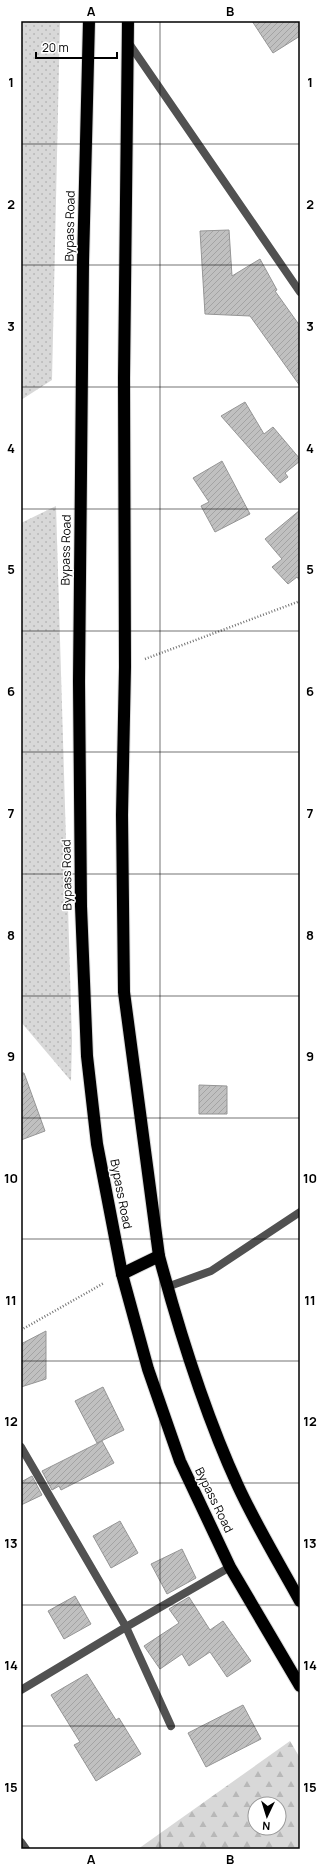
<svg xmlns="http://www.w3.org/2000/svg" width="321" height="1870" font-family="Manrope,sans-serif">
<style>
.grass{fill:url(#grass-dots)}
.forest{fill:url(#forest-firs);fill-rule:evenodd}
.building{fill:url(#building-hatch);stroke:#959595}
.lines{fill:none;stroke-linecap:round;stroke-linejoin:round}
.highway-casing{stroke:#dbdbdb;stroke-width:14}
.path{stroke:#737373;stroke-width:2.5;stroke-dasharray:1 2;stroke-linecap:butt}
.lane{stroke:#515151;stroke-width:8}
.street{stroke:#515151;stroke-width:8}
.highway{stroke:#000;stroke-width:12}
.grid{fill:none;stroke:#000;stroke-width:1;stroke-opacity:0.55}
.labels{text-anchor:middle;stroke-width:3;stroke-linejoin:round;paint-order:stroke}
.street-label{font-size:12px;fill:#000;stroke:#fff}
.neatline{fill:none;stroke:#000;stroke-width:1.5}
.grid-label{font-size:13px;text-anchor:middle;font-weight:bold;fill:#000}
</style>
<defs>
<pattern id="grass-dots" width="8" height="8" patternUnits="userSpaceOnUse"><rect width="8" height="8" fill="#d8d8d8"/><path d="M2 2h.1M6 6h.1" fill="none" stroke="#b8b8b8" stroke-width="1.8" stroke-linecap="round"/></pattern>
<pattern id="forest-firs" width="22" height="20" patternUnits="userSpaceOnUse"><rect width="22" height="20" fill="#d8d8d8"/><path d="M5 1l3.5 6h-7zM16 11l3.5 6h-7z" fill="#b8b8b8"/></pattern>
<pattern id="building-hatch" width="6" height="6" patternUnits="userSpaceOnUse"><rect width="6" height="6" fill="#c0c0c0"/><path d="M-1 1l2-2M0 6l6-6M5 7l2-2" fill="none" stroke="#a3a3a3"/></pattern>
</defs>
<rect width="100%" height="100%" fill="#fff"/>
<!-- grass -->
<g class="grass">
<path d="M 21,21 L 60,21 L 52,380 L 21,400 Z"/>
<path d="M 56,506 L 72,1041 L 71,1081 L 21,1022 L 21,523 Z"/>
</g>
<!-- forest -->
<path class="forest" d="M 290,1741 L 300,1758 L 300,1849 L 138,1849 ZM 255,1804 L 279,1804 L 279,1828 L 255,1828 Z"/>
<!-- building -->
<g class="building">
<path d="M 252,21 L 300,21 L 300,36 L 273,53 Z"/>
<path d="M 229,230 L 232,276 L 260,259 L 277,290 L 275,291 L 300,326 L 300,386 L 250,316 L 205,314 L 200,231 Z"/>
<path d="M 245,402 L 264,434 L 273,427 L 300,459 L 300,461 L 285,473 L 288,477 L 280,483 L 221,416 Z"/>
<path d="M 222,461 L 250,514 L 215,532 L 201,506 L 209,502 L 193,478 Z"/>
<path d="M 300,510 L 300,581 L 297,577 L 288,584 L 272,567 L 282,559 L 265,539 Z"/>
<path d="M 21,1073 L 24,1073 L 45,1131 L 21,1140 Z"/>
<path d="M 199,1085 L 227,1086 L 227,1114 L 199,1114 Z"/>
<path d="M 46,1331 L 46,1379 L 21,1387 L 21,1344 Z"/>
<path d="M 103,1387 L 124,1430 L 97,1443 L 75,1401 Z"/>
<path d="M 102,1441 L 114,1463 L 61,1490 L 59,1486 L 52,1490 L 42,1471 Z"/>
<path d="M 32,1476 L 42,1495 L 21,1505 L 21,1482 Z"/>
<path d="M 120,1521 L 138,1553 L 111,1568 L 93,1536 Z"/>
<path d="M 182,1549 L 196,1578 L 167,1594 L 151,1564 Z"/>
<path d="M 75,1596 L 91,1624 L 64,1639 L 48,1611 Z"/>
<path d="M 189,1597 L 210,1630 L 223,1621 L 251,1661 L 227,1677 L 210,1652 L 189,1666 L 182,1654 L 160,1669 L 144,1646 L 179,1623 L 169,1609 Z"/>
<path d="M 87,1674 L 116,1720 L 119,1718 L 141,1754 L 96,1781 L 74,1745 L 80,1742 L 51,1695 Z"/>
<path d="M 243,1705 L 261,1739 L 206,1767 L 188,1733 Z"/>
</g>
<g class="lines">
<!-- highway casing -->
<g class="highway-casing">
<g id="highway">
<path d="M 89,21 L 83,263 L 79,682 L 81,906 L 87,1056 L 97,1144 L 122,1274 L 148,1369 L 180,1461 L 230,1567 L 300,1686"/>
<path d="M 128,21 L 124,378 L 125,667 L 122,815 L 124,992 L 159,1256 C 180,1334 204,1412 238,1486 C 256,1525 279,1563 300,1601"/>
<path d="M 122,1274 L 159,1256"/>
</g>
</g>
<!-- path -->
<g class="path">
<path d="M 145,659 L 300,601"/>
<path d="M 21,1330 L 104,1283"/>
</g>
<!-- lane -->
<path class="lane" d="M 167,1287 L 211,1271 L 300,1212"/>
<!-- street -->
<g class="street">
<path d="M 128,42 L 300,292"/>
<path d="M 21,1447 L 126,1627 L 230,1567"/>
<path d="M 21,1690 L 126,1627 L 171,1726"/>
<path d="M 21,1842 L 26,1849"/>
</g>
<!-- highway -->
<use href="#highway" class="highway"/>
</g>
<!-- grid -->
<path class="grid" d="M 160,21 L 160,1849M 21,144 L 300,144M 21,265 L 300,265M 21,387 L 300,387M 21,509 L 300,509M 21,631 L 300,631M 21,752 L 300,752M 21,874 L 300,874M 21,996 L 300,996M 21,1118 L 300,1118M 21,1239 L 300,1239M 21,1361 L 300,1361M 21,1483 L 300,1483M 21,1605 L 300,1605M 21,1726 L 300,1726"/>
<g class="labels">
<!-- street labels -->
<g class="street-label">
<text transform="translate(70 226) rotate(-89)" y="4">Bypass Road</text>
<text transform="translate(66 550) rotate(-89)" y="4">Bypass Road</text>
<text transform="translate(67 875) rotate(-91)" y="4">Bypass Road</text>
<text transform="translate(121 1194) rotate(79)" y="4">Bypass Road</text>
<text transform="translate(214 1500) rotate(64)" y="4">Bypass Road</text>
</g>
</g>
<!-- border -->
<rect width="321" height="1870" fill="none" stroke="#ffffff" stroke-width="44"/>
<!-- north arrow -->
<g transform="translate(267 1816) rotate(184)"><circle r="19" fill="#ffffff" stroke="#999999"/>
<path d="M0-3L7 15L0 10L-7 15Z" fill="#000000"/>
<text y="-6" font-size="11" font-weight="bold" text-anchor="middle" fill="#000000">N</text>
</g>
<!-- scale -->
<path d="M36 52v6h81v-6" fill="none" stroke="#000000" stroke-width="2"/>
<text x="42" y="52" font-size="12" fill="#000000" stroke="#ffffff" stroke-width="3" paint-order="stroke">20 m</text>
<rect x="22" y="22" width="277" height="1826" class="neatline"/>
<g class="grid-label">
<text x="91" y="16">A</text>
<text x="230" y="16">B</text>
<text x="11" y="87">1</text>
<text x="310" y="87">1</text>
<text x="11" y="209">2</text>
<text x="310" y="209">2</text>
<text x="11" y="331">3</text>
<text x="310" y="331">3</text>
<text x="11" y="453">4</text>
<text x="310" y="453">4</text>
<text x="11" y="574">5</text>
<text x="310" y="574">5</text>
<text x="11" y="696">6</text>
<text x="310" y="696">6</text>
<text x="11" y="818">7</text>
<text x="310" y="818">7</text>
<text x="11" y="940">8</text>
<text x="310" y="940">8</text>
<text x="11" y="1061">9</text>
<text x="310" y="1061">9</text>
<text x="11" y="1183">10</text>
<text x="310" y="1183">10</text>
<text x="11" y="1305">11</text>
<text x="310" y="1305">11</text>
<text x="11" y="1426">12</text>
<text x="310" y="1426">12</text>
<text x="11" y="1548">13</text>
<text x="310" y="1548">13</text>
<text x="11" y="1670">14</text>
<text x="310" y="1670">14</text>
<text x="11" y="1792">15</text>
<text x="310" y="1792">15</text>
<text x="91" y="1864">A</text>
<text x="230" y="1864">B</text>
</g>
</svg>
